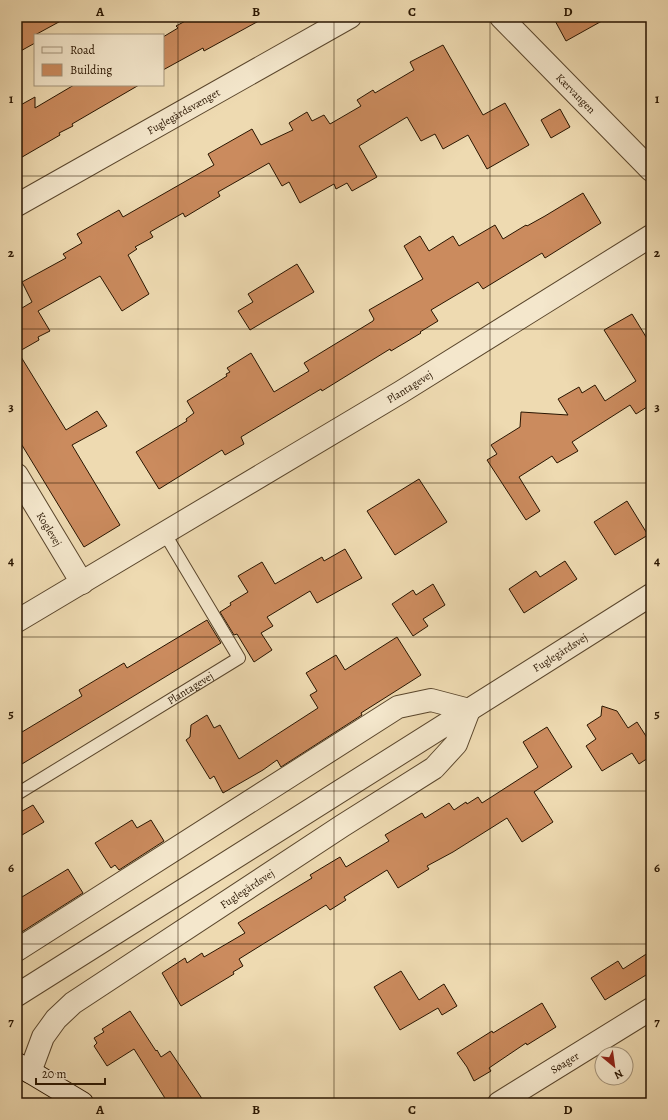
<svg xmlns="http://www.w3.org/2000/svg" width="668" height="1120" font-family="Alegreya,serif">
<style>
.building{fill:#cb8b5e;stroke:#291500}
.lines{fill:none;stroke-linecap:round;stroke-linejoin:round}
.lane-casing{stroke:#5a462c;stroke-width:14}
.street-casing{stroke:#5a462c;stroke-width:24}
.secondary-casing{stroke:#291500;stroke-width:24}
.lane{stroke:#f4e7cc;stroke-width:12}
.street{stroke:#f4e7cc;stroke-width:22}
.secondary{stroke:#f4e7cc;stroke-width:22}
.grid{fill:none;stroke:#291500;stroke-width:1;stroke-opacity:0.55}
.labels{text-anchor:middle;stroke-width:4;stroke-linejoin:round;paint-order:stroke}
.street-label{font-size:11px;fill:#291500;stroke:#f4e7cc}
.neatline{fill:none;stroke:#291500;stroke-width:1.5}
.grid-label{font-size:13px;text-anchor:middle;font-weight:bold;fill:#291500}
</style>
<rect width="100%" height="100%" fill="#eedab1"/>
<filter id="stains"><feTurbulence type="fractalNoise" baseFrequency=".005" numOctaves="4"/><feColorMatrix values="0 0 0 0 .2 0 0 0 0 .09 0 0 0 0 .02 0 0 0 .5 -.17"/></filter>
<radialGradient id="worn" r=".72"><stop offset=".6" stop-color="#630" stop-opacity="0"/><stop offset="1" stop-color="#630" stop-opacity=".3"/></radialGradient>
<!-- building -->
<g class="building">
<path d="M 17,17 L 68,17 L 35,35 L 35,43 L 17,53 Z"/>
<path d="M 193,17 L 266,17 L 204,51 L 203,48 L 163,70 L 163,37 L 178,28 L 176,26 Z"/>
<path d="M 553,17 L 609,17 L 566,41 Z"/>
<path d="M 443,45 L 483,115 L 505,103 L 529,145 L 487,169 L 468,135 L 443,149 L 435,134 L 421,141 L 407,117 L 359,146 L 377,177 L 352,191 L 347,183 L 336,189 L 334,184 L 300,203 L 289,182 L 282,186 L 269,163 L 218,192 L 220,196 L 185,217 L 183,213 L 150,232 L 153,237 L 135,247 L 137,249 L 128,255 L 149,294 L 122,311 L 100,276 L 38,311 L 50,331 L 38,337 L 39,340 L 18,352 L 66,430 L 97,411 L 107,426 L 72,445 L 120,525 L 84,547 L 17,437 L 17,311 L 32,302 L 22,282 L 66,258 L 63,254 L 82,243 L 77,234 L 119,210 L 123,217 L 214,165 L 208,154 L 252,129 L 261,145 L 293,130 L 289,123 L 307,112 L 312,121 L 324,115 L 330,124 L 361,106 L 357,100 L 373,90 L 375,93 L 414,70 L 410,62 Z"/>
<path d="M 74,85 L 139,85 L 72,124 L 73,126 L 59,133 L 60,135 L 17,160 L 17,107 L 35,97 L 35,108 Z"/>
<path d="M 560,109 L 570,127 L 551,138 L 541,120 Z"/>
<path d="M 583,193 L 601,223 L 545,258 L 542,253 L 483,289 L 478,282 L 431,310 L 438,321 L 420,332 L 421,333 L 391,351 L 390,349 L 322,391 L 321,389 L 241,437 L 244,444 L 225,455 L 222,450 L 159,489 L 136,452 L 187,421 L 186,419 L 194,413 L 187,401 L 227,376 L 226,374 L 230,372 L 227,368 L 251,353 L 274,392 L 309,371 L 304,363 L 373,321 L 374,319 L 369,310 L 423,279 L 404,246 L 420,236 L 429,251 L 453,236 L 459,246 L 495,225 L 503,239 L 526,225 L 527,226 L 545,216 Z"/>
<path d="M 297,264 L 314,292 L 250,330 L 238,311 L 253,302 L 248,294 Z"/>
<path d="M 632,314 L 651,345 L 651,407 L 650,405 L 636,414 L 630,405 L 572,442 L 578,451 L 557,463 L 552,456 L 519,477 L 540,511 L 526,520 L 487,460 L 497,454 L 491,445 L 520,427 L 521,412 L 568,415 L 558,399 L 579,387 L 582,393 L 595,385 L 605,401 L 636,381 L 604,330 Z"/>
<path d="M 419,479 L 447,522 L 395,555 L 367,511 Z"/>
<path d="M 627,501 L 648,535 L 615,555 L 594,522 Z"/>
<path d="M 345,549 L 362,578 L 317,603 L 310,591 L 267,617 L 273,626 L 261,633 L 272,650 L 254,662 L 237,634 L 234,635 L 220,612 L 231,605 L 230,603 L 248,592 L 238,576 L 262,562 L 275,584 L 322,557 L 324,561 Z"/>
<path d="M 565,561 L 577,579 L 524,613 L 509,589 L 536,571 L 540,577 Z"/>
<path d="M 433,584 L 445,605 L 423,619 L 428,626 L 413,636 L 392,604 L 413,590 L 416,595 Z"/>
<path d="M 207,620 L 221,643 L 17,767 L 17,735 L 82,696 L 79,690 L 124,663 L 127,668 Z"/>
<path d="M 397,637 L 421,675 L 361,713 L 362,715 L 281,767 L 277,760 L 263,770 L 223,793 L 214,776 L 210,779 L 186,740 L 190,737 L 191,725 L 207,715 L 214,728 L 220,725 L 239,759 L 318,708 L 310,695 L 317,691 L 306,673 L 336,655 L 345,670 Z"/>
<path d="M 602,706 L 617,711 L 628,728 L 637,722 L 651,744 L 651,756 L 639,764 L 632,753 L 602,771 L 586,746 L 596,739 L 587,725 L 601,716 Z"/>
<path d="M 547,727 L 572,767 L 534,792 L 553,822 L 522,842 L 507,818 L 453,852 L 427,866 L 429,869 L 398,888 L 387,870 L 344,897 L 346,900 L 330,910 L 326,905 L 239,959 L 243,966 L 233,972 L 234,974 L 181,1006 L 162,973 L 185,958 L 187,963 L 202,953 L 204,957 L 245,933 L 238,923 L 312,878 L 310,875 L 340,857 L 346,867 L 389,841 L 385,835 L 422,813 L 425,818 L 449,803 L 454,810 L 466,802 L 467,804 L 478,797 L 482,803 L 538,767 L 523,742 Z"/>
<path d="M 33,805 L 44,822 L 17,838 L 17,814 Z"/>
<path d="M 132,820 L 137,828 L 151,820 L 164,841 L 119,870 L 115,865 L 111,868 L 95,843 Z"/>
<path d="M 68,869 L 83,893 L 17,935 L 17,900 Z"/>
<path d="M 651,951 L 651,972 L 605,1000 L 591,978 L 618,961 L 623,969 Z"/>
<path d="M 401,971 L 419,1000 L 444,984 L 457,1006 L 442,1015 L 438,1008 L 400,1030 L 374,987 Z"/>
<path d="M 542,1003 L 556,1027 L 527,1045 L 526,1043 L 489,1068 L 491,1071 L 474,1081 L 467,1067 L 457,1053 L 492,1031 L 493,1033 Z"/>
<path d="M 130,1011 L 156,1051 L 157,1050 L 161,1057 L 170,1051 L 205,1103 L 168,1103 L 134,1049 L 107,1066 L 94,1046 L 97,1043 L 94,1038 L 104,1032 L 102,1029 Z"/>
</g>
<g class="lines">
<!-- lane casing -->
<g class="lane-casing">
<g id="lane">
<path id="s1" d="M 17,794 L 239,658 L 165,534"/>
</g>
</g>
<!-- street casing -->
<g class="street-casing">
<g id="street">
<path id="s2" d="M 501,17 L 651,170"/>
<path id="s3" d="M 17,205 L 350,17"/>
<path id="s4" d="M 17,475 L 82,583"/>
<path id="s5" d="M 17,621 L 401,392 L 651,236"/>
<path d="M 17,950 L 398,707 L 431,700 L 469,710"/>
<path id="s6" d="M 17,995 L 651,595"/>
<path id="s7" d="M 30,1072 L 43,1037 L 56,1019 L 73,1003 L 342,826 L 434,768 L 456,744 L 469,710"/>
<path id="s8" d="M 499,1103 L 651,1009"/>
</g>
</g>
<!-- secondary casing -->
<g class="secondary-casing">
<path id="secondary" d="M 17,1064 L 82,1103"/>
</g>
<!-- lane -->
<use href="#lane" class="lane"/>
<!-- street -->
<use href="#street" class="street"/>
<!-- secondary -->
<use href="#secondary" class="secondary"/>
</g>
<!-- grid -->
<path class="grid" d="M 178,17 L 178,1103M 334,17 L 334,1103M 490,17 L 490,1103M 17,176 L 651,176M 17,329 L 651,329M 17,483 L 651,483M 17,637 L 651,637M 17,791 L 651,791M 17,944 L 651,944"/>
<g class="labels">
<!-- street labels -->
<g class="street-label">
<text dy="4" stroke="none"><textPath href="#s2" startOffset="107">Kærvangen</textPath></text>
<text dy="4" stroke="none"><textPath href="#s3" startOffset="191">Fuglegårdsvænget</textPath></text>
<text dy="4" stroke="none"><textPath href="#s5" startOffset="457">Plantagevej</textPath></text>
<text dy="4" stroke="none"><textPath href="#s4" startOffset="63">Koglevej</textPath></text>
<text dy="4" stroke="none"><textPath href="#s6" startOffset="642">Fuglegårdsvej</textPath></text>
<text dy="4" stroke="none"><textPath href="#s1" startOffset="203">Plantagevej</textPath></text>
<text dy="4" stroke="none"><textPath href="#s7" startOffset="291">Fuglegårdsvej</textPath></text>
<text dy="4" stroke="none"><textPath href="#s8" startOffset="77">Søager</textPath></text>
</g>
</g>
<!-- margin -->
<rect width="668" height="1120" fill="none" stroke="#eedab1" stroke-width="44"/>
<!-- legend -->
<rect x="34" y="34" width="130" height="52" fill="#f4e7cc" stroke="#a3937a"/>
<rect x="42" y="47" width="20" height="6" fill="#f4e7cc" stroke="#a3937a"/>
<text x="70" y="54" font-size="12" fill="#291500">Road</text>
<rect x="42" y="64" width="20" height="12" fill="#cb8b5e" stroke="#a3937a"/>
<text x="70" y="74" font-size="12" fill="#291500">Building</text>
<!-- north arrow -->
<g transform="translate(614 1066) rotate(151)"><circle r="19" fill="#f4e7cc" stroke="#a3937a"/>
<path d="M0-3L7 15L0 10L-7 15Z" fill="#8f2418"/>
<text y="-6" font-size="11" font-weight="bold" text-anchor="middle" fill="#291500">N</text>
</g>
<!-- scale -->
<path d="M36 1078v6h69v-6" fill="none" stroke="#291500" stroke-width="2"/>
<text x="42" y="1078" font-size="12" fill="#291500" stroke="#f4e7cc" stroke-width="3" paint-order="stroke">20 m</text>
<rect x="22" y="22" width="624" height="1076" class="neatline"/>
<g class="grid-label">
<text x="100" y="16">A</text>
<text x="256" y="16">B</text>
<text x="412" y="16">C</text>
<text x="568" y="16">D</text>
<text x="11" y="103">1</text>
<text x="657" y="103">1</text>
<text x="11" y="257">2</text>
<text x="657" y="257">2</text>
<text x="11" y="411">3</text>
<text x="657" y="411">3</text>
<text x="11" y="565">4</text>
<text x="657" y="565">4</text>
<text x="11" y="718">5</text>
<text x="657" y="718">5</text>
<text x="11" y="872">6</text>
<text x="657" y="872">6</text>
<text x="11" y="1026">7</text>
<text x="657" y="1026">7</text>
<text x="100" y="1114">A</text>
<text x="256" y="1114">B</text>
<text x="412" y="1114">C</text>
<text x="568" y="1114">D</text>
</g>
<rect width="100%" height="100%" filter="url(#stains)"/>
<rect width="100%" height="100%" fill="url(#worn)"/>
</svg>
